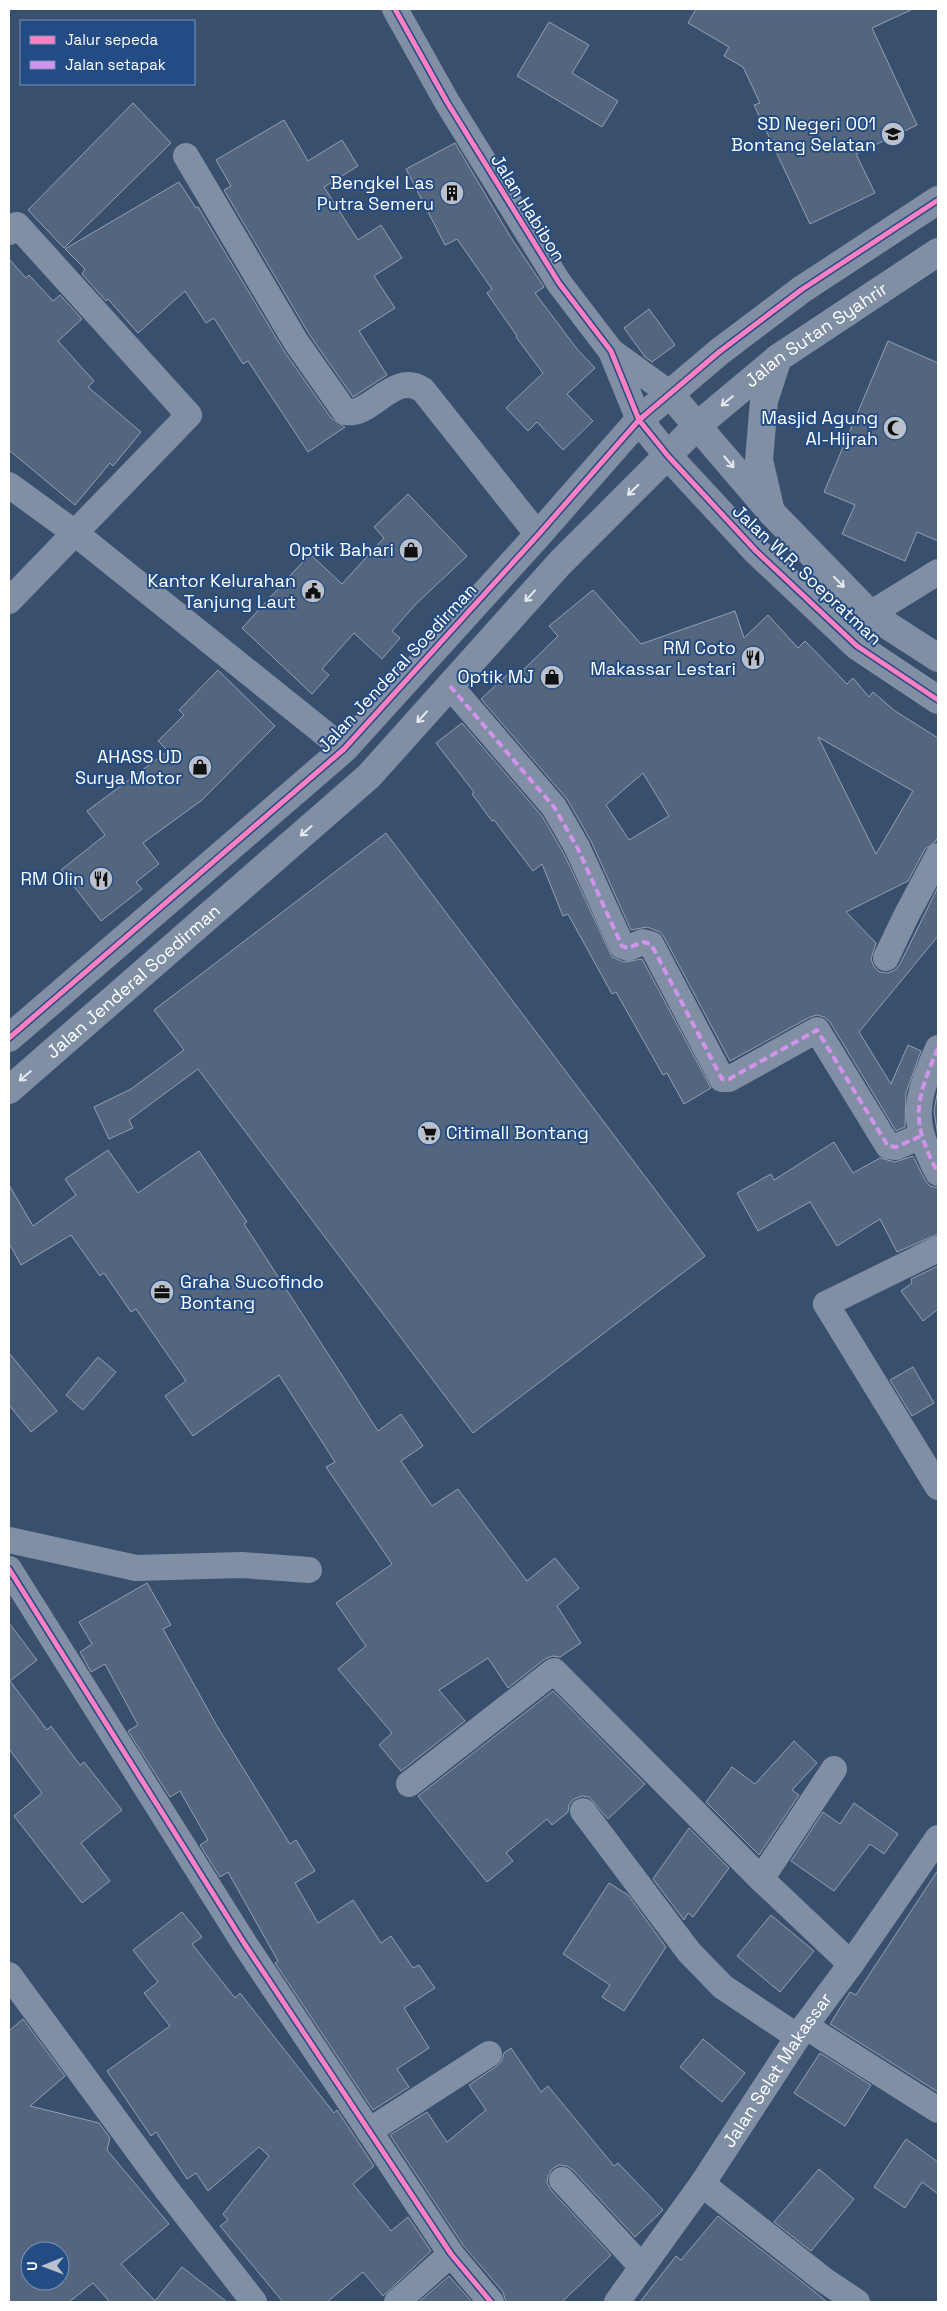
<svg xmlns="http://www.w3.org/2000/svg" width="947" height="2311" font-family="'Space Grotesk',sans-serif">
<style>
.building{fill:#54667e;stroke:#93a0b2;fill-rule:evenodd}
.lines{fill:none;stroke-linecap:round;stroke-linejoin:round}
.minor{stroke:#808fa4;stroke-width:26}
.tertiary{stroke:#808fa4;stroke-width:28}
.quiet{stroke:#d193ec;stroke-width:4;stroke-dasharray:8 4;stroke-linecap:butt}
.cycleway-casing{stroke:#234b84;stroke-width:8}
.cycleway{stroke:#ff80c0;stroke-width:5}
.oneway{stroke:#e6e9ed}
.labels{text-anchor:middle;stroke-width:4;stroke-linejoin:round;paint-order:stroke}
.poi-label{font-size:18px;fill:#fff;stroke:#234b84;text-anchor:end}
.street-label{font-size:18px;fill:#fff;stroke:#234b84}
</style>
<rect width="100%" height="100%" fill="#394f6e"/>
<!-- building -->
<g class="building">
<path d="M 696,9 L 913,9 L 872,28 L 917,125 L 856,154 L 875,193 L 810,224 L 754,105 L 760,103 L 743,67 L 724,56 L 729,47 L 688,23 Z"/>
<path d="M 549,22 L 589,45 L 572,73 L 618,101 L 602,127 L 517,76 Z"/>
<path d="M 133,103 L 171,143 L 64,248 L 28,210 Z"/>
<path d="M 284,120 L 308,161 L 342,140 L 358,166 L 324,187 L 358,240 L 381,225 L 402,258 L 374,276 L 395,308 L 359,331 L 387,375 L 353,397 L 309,334 L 224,190 L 231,186 L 216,160 Z"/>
<path d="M 455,143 L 510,236 L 544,287 L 535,293 L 577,349 L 595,368 L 567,394 L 593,421 L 563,450 L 537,422 L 528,431 L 506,408 L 543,373 L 516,337 L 517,336 L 487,293 L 492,289 L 457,239 L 445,245 L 406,169 Z"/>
<path d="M 179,182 L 196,208 L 198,207 L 284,351 L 331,418 L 345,427 L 308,452 L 248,361 L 243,364 L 214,318 L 206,323 L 185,291 L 138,333 L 108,299 L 106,301 L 82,274 L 85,269 L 65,249 Z"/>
<path d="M 9,259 L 26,278 L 29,275 L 53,301 L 60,295 L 82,319 L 58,341 L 94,381 L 88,387 L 141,432 L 113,466 L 110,463 L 75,505 L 9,450 Z"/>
<path d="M 649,309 L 675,345 L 652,362 L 645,357 L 624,328 Z"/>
<path d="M 888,341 L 938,363 L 938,541 L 917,532 L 905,561 L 842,534 L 855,505 L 824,492 Z"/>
<path d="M 408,494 L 467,556 L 416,604 L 392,631 L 400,638 L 382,659 L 354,633 L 322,669 L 329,675 L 312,694 L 242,628 L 310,554 L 342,584 L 384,538 L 374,527 Z"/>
<path d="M 593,590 L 641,644 L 735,611 L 744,638 L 768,615 L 798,648 L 805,641 L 847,684 L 853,678 L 869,697 L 873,692 L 895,711 L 938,738 L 938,837 L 935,842 L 925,849 L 908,881 L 846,912 L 876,943 L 871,959 L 874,967 L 880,972 L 888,973 L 895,970 L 900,964 L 938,887 L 938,936 L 859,1032 L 891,1084 L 908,1045 L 921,1051 L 906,1093 L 905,1127 L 896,1131 L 830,1022 L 824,1017 L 817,1015 L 810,1017 L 730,1061 L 664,937 L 660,932 L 647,927 L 631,930 L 591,841 L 567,799 L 481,699 L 508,674 L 513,680 L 558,636 L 549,626 ZM 818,737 L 913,791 L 876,854 ZM 643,773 L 669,816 L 629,840 L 606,805 Z"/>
<path d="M 218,670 L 275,726 L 202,800 L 143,843 L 159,864 L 136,882 L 142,889 L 101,921 L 61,870 L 105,835 L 87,811 L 168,751 L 158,741 L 184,715 L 179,710 Z"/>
<path d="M 462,723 L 542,816 L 564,854 L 612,957 L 624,962 L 642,959 L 711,1088 L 684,1104 L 667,1073 L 663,1075 L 616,992 L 612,994 L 568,914 L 563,916 L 542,864 L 533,871 L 494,820 L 492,821 L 472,794 L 474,792 L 436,743 Z"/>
<path d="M 386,833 L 705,1256 L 473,1433 L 198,1069 L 129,1120 L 133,1128 L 109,1139 L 94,1107 L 131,1089 L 184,1050 L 154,1010 Z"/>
<path d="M 938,1089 L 938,1137 L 934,1111 Z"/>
<path d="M 834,1142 L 853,1173 L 880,1158 L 895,1162 L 913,1156 L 925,1180 L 930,1186 L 938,1188 L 938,1234 L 897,1252 L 880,1219 L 837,1246 L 810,1202 L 758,1231 L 737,1193 L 771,1174 L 774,1180 Z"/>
<path d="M 108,1150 L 138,1193 L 199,1151 L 247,1222 L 244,1224 L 378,1431 L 401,1414 L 423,1446 L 401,1461 L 432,1506 L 458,1489 L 527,1581 L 555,1558 L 579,1588 L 557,1606 L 581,1643 L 560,1657 L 552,1656 L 545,1659 L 508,1688 L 488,1658 L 439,1690 L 465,1721 L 401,1771 L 379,1745 L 392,1733 L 338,1669 L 366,1646 L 336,1603 L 392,1564 L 326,1467 L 335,1462 L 279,1375 L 193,1436 L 165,1396 L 186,1381 L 136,1309 L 131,1312 L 104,1273 L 100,1276 L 71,1235 L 21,1265 L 9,1243 L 9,1185 L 33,1226 L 76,1195 L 65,1179 Z"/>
<path d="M 938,1266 L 938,1309 L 923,1321 L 901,1291 L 912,1283 L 911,1279 Z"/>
<path d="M 9,1353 L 57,1411 L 31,1432 L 9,1405 Z"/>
<path d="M 98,1357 L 116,1372 L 83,1410 L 66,1395 Z"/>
<path d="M 913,1367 L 934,1403 L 912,1416 L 890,1380 Z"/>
<path d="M 147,1583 L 171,1625 L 163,1629 L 217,1726 L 290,1844 L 296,1840 L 315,1871 L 295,1883 L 318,1923 L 353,1900 L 381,1943 L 391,1936 L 413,1968 L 419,1965 L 435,1988 L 404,2008 L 429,2048 L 397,2069 L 409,2087 L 373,2110 L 275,1963 L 278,1961 L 228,1872 L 220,1877 L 200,1845 L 208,1840 L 180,1791 L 170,1797 L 128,1731 L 138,1725 L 105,1664 L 91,1672 L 80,1652 L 92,1644 L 79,1622 Z"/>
<path d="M 9,1623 L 37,1660 L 10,1681 L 47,1730 L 51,1726 L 80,1765 L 84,1762 L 122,1810 L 81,1843 L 110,1881 L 82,1903 L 14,1816 L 42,1793 L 9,1749 Z"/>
<path d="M 553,1691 L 645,1784 L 608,1819 L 589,1797 L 582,1796 L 574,1799 L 569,1805 L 568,1812 L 552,1825 L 547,1819 L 506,1853 L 513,1861 L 487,1882 L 418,1796 Z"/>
<path d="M 794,1741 L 817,1763 L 792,1790 L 799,1795 L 759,1855 L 706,1802 L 732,1767 L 755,1784 Z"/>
<path d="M 854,1803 L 898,1834 L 884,1854 L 870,1844 L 834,1891 L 791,1861 L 823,1812 L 840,1824 Z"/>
<path d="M 689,1828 L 729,1868 L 693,1917 L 688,1913 L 684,1920 L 653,1879 Z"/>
<path d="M 938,1870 L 938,2092 L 830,2024 L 850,1992 L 856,1995 Z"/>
<path d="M 609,1883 L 628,1895 L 666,1947 L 624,2011 L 602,1997 L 610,1985 L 563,1954 Z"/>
<path d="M 182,1912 L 202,1937 L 192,1944 L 235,1998 L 240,1993 L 334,2113 L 337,2110 L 374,2166 L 353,2184 L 391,2231 L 408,2217 L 431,2251 L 383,2296 L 363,2272 L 327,2302 L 283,2302 L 220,2226 L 228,2220 L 223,2214 L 269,2156 L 259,2147 L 208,2191 L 196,2173 L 187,2179 L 156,2132 L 151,2136 L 107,2071 L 170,2026 L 144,1993 L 158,1982 L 133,1950 Z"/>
<path d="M 771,1915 L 814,1951 L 780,1992 L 737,1956 Z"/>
<path d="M 23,2019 L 65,2076 L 30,2106 L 99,2123 L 110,2138 L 107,2150 L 169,2224 L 121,2264 L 155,2301 L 182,2267 L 227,2302 L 110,2302 L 93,2283 L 69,2302 L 9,2302 L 9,2031 ZM 30,2251 L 60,2251 L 60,2281 L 30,2281 Z"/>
<path d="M 703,2039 L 745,2073 L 722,2102 L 680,2067 Z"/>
<path d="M 511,2048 L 541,2092 L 548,2086 L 614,2166 L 618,2163 L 663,2210 L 635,2237 L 573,2170 L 567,2166 L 559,2165 L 552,2169 L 548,2176 L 547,2183 L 551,2190 L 611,2255 L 562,2302 L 506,2302 L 503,2292 L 463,2245 L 390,2135 L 427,2112 L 447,2142 L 486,2110 L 469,2085 L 497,2066 L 502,2060 L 504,2053 Z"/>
<path d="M 820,2053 L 871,2085 L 845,2126 L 794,2093 Z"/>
<path d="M 906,2139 L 938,2162 L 938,2194 L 922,2182 L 905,2208 L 874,2187 Z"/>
<path d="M 819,2169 L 854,2199 L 811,2251 L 774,2222 Z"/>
<path d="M 718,2216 L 815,2292 L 827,2302 L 640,2302 L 676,2256 L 681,2260 Z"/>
<path d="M 449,2276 L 472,2302 L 419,2302 Z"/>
</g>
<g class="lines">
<!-- minor -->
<g class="minor">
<path d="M 395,9 L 447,102 L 559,283 L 611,351 L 639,420"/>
<path d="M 186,156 L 296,342 L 343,409 L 346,412 C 371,417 394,370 423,390 L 538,535"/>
<path d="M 9,232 L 17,225 L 189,415 L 9,601"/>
<path d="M 611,351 L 669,393"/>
<path d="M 9,485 L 75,533 L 344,749"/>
<path d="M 870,614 L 938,572"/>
<path d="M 450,686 L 554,807 L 577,847 L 622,946 L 628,948 L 643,942 L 651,944 L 722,1079 L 729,1079 L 817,1030 L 888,1146 L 896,1147 L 921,1136"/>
<path d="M 886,958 L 906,916 L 938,856"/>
<path d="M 938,1048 C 915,1102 910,1120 938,1173"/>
<path d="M 938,1249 L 826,1304 L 938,1487"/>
<path d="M 9,1540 L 136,1568 L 242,1565 L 309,1570"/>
<path d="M 9,1569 L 244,1943 L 451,2254 L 491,2302"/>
<path d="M 409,1784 L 554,1671 L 761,1879 L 851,1964"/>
<path d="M 583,1811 L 689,1952 L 723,1987 L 798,2037"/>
<path d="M 761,1879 L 834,1769"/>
<path d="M 9,1975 L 167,2190 L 254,2302"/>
<path d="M 805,2026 L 938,2110"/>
<path d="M 369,2131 L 489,2054"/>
<path d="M 562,2180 L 642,2267"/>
<path d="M 702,2184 L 824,2280 L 857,2302"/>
<path d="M 397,2302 L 451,2254"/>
<path id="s1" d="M 617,2302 L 702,2184 L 805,2026 L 851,1964 L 938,1838"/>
</g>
<!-- tertiary -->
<g class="tertiary">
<path d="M 669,393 L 771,512 L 870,614 L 938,658"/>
<path d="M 639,420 L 668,456 L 756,551 L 857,646 L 938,700"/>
<path d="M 770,508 L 759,460 L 764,401 L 778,358"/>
<path d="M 9,1038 L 344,749 L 538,535 L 639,420 L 719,352 L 801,290 L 938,200"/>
<path id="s2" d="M 9,1090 L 369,776 L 560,563 L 698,425 L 778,358 L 938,252"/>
</g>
<!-- quiet -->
<g class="quiet">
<path d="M 450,686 L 554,807 L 577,847 L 622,946 L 628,948 L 643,942 L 651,944 L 722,1079 L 729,1079 L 817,1030 L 888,1146 L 896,1147 L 921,1136"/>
<path d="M 938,1048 C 915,1102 910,1120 938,1173"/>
</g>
<!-- cycleway casing -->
<g class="cycleway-casing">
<g id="cycleway">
<path d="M 395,9 L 447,102 L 559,283 L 611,351 L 639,420 L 668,456 L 756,551 L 857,646 L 938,700"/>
<path d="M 9,1038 L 344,749 L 538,535 L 639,420 L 719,352 L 801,290 L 938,200"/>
<path d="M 9,1569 L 244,1943 L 451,2254 L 491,2302"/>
</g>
</g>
<!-- cycleway -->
<use href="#cycleway" class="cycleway"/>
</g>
<!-- one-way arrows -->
<defs><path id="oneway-shaft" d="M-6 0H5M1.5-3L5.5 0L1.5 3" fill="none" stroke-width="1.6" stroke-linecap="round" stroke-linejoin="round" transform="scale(1.25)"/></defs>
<g class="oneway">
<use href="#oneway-shaft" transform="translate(727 401) rotate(140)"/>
<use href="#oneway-shaft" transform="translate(729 462) rotate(50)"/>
<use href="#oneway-shaft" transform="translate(633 490) rotate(136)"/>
<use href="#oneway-shaft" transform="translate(839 582) rotate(46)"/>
<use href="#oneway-shaft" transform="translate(530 596) rotate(132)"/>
<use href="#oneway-shaft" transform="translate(422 717) rotate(132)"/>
<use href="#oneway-shaft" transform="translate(306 831) rotate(139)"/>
<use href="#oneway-shaft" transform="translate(25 1076) rotate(140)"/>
</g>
<!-- icons -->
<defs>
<g id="school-disc" transform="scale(1.25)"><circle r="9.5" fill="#bac1cc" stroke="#234b84"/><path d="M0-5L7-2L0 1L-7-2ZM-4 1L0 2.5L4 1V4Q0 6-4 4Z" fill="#111"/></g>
<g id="building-disc" transform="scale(1.25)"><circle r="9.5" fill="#bac1cc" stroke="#234b84"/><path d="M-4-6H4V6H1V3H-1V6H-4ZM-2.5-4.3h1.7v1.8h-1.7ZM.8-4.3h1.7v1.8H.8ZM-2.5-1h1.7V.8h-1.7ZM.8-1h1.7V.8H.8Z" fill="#111"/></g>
<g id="mosque-disc" transform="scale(1.25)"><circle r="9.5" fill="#bac1cc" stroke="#234b84"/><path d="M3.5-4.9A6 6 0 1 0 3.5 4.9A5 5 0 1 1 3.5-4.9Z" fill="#111"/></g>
<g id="shop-disc" transform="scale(1.25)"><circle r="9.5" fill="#bac1cc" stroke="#234b84"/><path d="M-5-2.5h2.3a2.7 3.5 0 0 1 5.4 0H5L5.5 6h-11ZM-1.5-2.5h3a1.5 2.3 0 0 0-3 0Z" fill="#111"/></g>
<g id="civic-disc" transform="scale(1.25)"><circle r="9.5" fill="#bac1cc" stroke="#234b84"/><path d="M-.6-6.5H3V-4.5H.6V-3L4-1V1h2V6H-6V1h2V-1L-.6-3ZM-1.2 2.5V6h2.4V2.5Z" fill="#111"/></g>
<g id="restaurant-disc" transform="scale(1.25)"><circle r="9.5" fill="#bac1cc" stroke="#234b84"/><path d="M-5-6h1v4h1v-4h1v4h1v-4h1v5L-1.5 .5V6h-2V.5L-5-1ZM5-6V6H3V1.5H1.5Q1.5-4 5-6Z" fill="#111"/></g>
<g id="supermarket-disc" transform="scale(1.25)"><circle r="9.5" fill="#bac1cc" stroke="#234b84"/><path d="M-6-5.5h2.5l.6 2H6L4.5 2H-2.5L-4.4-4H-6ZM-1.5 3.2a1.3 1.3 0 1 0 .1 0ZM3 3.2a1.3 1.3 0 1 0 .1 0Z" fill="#111"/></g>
<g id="office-disc" transform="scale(1.25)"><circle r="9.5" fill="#bac1cc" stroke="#234b84"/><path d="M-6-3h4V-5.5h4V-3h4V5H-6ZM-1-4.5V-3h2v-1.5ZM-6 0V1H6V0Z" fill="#111"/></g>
</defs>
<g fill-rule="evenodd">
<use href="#school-disc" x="893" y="134"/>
<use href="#building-disc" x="452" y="193"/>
<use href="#mosque-disc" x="895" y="428"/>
<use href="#shop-disc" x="411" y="550"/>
<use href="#civic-disc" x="313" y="591"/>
<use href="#restaurant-disc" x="753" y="658"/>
<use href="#shop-disc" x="552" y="677"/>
<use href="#shop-disc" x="200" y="767"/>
<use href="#restaurant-disc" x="101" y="879"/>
<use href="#supermarket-disc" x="429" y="1133"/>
<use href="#office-disc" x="162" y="1292"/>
</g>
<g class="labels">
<!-- poi labels -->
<g class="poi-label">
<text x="876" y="130">SD Negeri 001<tspan x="876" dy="21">Bontang Selatan</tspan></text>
<text x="434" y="189">Bengkel Las<tspan x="434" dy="21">Putra Semeru</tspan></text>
<text x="878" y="424">Masjid Agung<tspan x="878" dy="21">Al-Hijrah</tspan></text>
<text x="394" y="556">Optik Bahari</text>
<text x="296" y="587">Kantor Kelurahan<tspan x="296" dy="21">Tanjung Laut</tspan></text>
<text x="736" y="654">RM Coto<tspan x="736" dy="21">Makassar Lestari</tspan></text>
<text x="534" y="683">Optik MJ</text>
<text x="182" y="763">AHASS UD<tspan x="182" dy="21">Surya Motor</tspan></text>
<text x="84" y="885">RM Olin</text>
<text x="446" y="1139" text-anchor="start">Citimall Bontang</text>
<text x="180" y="1288" text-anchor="start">Graha Sucofindo<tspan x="180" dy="21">Bontang</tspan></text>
</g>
<!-- street labels -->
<g class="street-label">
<text transform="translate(528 208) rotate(58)" y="6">Jalan Habibon</text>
<text dy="6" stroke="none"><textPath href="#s2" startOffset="1108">Jalan Sutan Syahrir</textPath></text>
<text transform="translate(807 575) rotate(43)" y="6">Jalan W.R. Soepratman</text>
<text transform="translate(397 668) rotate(-47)" y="6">Jalan Jenderal Soedirman</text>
<text dy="6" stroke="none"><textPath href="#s2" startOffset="165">Jalan Jenderal Soedirman</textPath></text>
<text dy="6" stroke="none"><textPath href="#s1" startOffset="282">Jalan Selat Makassar</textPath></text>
</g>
</g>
<!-- border -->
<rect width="947" height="2311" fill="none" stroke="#ffffff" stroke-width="20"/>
<!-- legend -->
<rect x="20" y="20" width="175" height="65" fill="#234b84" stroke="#7b93b5"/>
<rect x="30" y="36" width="25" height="8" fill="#ff80c0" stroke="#7b93b5"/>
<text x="65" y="45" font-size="15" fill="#ffffff">Jalur sepeda</text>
<rect x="30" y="61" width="25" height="8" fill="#d193ec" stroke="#7b93b5"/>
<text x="65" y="70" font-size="15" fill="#ffffff">Jalan setapak</text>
<!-- north arrow -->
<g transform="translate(45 2266) rotate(269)"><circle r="24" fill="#234b84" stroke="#7b93b5"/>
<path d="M0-4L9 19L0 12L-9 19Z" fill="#bac1cc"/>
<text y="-8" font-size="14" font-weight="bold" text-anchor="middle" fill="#ffffff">U</text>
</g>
</svg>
